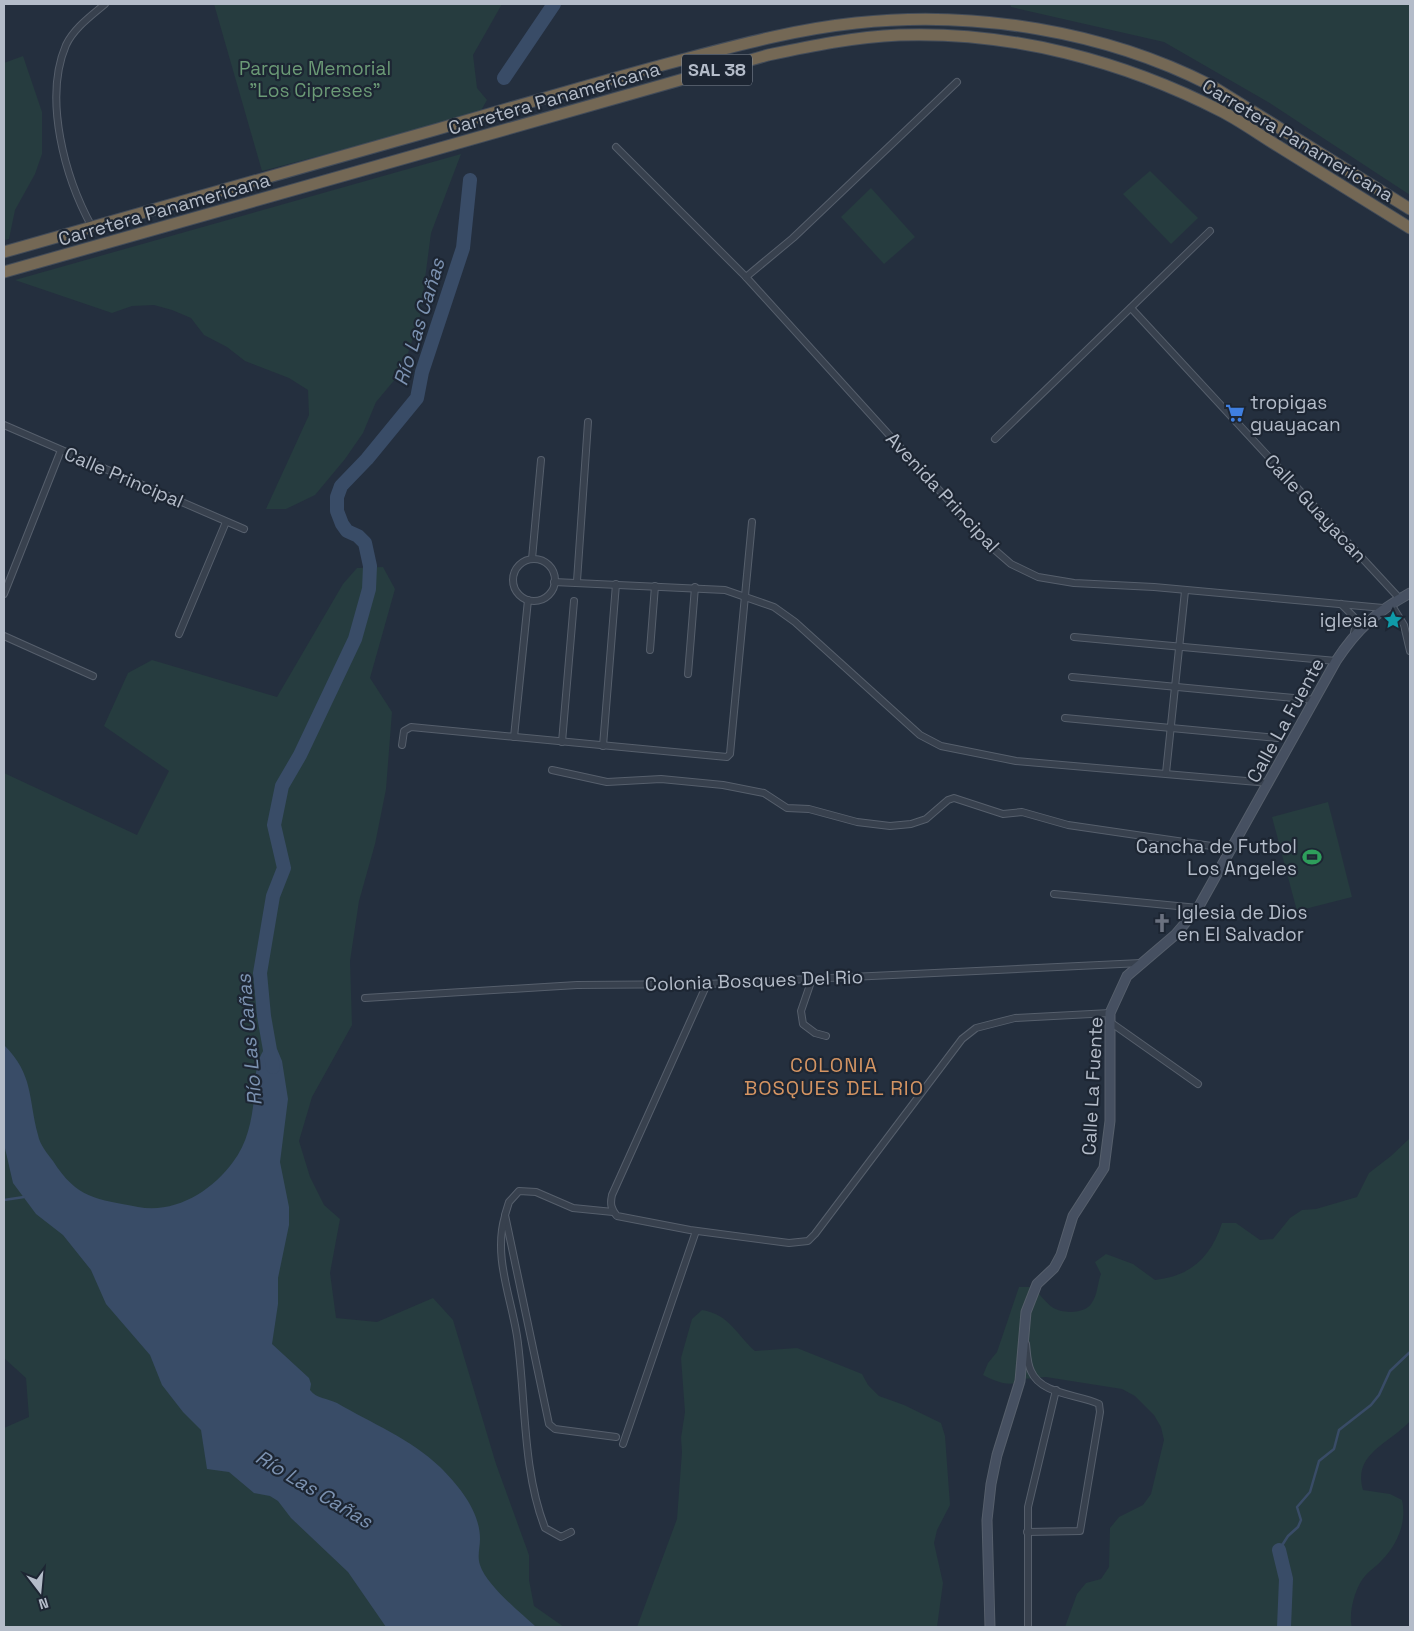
<svg xmlns="http://www.w3.org/2000/svg" width="1414" height="1631" font-family="'Space Grotesk',sans-serif">
<style>
.green{fill:#263c3f}
.water{fill:#394c67}
.lines{fill:none;stroke-linecap:round;stroke-linejoin:round}
.stream{stroke:#394c67;stroke-width:2.5}
.river{stroke:#394c67;stroke-width:14}
.street-casing{stroke:#565f6c;stroke-width:8}
.secondary-casing{stroke:#565f6c;stroke-width:11}
.highway-casing{stroke:#434c59;stroke-width:13}
.street{stroke:#38414e;stroke-width:6}
.secondary{stroke:#465061;stroke-width:9}
.highway{stroke:#746855;stroke-width:11}
.labels{text-anchor:middle;stroke-width:4.5;stroke-linejoin:round;paint-order:stroke}
.shield{fill:#1d2633;stroke:#878f9c;stroke-width:1}
.shield-label{font-size:18px;font-weight:bold;fill:#b4bcc9}
.park-label{font-size:19px;fill:#6b9a76;stroke:#1d2633}
.street-label{font-size:19px;fill:#b4bcc9;stroke:#1d2633}
.poi-label{font-size:19px;fill:#b4bcc9;stroke:#1d2633;text-anchor:start}
.water-label{font-size:20px;font-style:italic;fill:#7c92b1;stroke:#1d2633}
.neighbourhood-label{font-size:20px;letter-spacing:1px;fill:#d59563;stroke:#1d2633}
</style>
<rect width="100%" height="100%" fill="#242f3e"/>
<!-- green -->
<g class="green">
<path d="M 214,4 L 502,4 L 473,55 L 477,88 L 487,100 L 479,114 L 262,171 Z"/>
<path d="M 1010,4 L 1410,4 L 1410,195 L 1268,102 L 1164,42 L 1011,7 Z"/>
<path d="M 23,56 L 42,112 L 42,154 L 35,174 L 15,210 L 9,239 L 4,240 L 4,63 Z"/>
<path d="M 461,154 L 431,233 L 420,317 L 402,371 L 376,402 L 363,433 L 345,459 L 315,495 L 286,509 L 266,509 L 309,415 L 308,390 L 289,378 L 245,361 L 227,347 L 204,335 L 191,318 L 172,310 L 154,305 L 132,306 L 112,313 L 15,280 Z"/>
<path d="M 1150,171 L 1198,218 L 1171,244 L 1123,194 Z"/>
<path d="M 871,188 L 915,237 L 884,264 L 841,217 Z"/>
<path d="M 383,567 L 395,589 L 370,678 L 392,712 L 386,789 L 375,844 L 359,901 L 350,961 L 352,1025 L 312,1097 L 299,1141 L 310,1177 L 324,1205 L 340,1219 L 330,1273 L 336,1318 L 377,1322 L 433,1298 L 453,1320 L 496,1464 L 529,1555 L 529,1580 L 534,1606 L 564,1627 L 4,1627 L 4,1428 L 29,1417 L 26,1378 L 4,1358 L 4,773 L 137,835 L 169,771 L 104,726 L 128,673 L 152,660 L 277,697 L 343,584 L 357,568 Z"/>
<path d="M 1328,802 L 1352,897 L 1297,911 L 1272,817 Z"/>
<path d="M 1410,1138 L 1410,1421 C 1391,1443 1352,1453 1363,1490 L 1390,1494 L 1402,1500 C 1407,1521 1398,1544 1382,1560 C 1377,1566 1370,1570 1365,1576 C 1355,1587 1348,1614 1352,1627 L 1065,1627 L 1077,1594 L 1086,1583 L 1101,1579 L 1109,1567 L 1110,1528 L 1119,1517 L 1143,1505 L 1151,1494 L 1164,1440 L 1161,1427 L 1154,1415 L 1135,1396 L 1122,1389 L 1046,1377 L 1023,1379 C 1013,1389 994,1381 983,1375 L 988,1363 L 997,1352 L 1019,1287 L 1033,1287 C 1039,1293 1045,1302 1052,1307 C 1062,1314 1084,1314 1091,1304 C 1098,1295 1097,1284 1101,1274 L 1095,1262 L 1106,1254 L 1133,1264 L 1155,1280 C 1191,1276 1211,1257 1222,1223 L 1236,1223 L 1260,1240 L 1273,1239 L 1290,1218 L 1302,1210 L 1316,1209 L 1357,1197 L 1369,1173 L 1391,1156 Z"/>
<path d="M 702,1310 C 730,1315 735,1333 755,1351 L 797,1348 L 862,1374 L 868,1385 L 879,1396 L 904,1405 L 941,1423 L 945,1436 L 950,1505 L 937,1530 L 934,1543 L 943,1583 L 937,1627 L 637,1627 L 677,1519 L 682,1452 L 681,1438 L 685,1412 L 681,1358 L 692,1319 Z"/>
</g>
<!-- water -->
<path class="water" d="M 4,1045 C 34,1075 28,1098 38,1135 C 40,1145 47,1153 53,1161 C 77,1199 97,1199 138,1207 C 175,1214 212,1191 233,1162 C 247,1144 252,1120 254,1098 C 256,1079 254,1064 265,1048 L 277,1049 L 282,1061 L 288,1099 L 280,1162 L 289,1207 L 289,1225 L 278,1278 L 278,1304 L 272,1344 L 309,1378 L 311,1384 L 310,1390 C 317,1399 327,1398 337,1403 C 371,1423 411,1439 440,1467 C 459,1486 480,1511 480,1539 C 480,1548 477,1556 480,1565 C 487,1586 520,1612 536,1627 L 386,1627 L 348,1572 L 291,1518 L 278,1501 L 270,1496 L 254,1493 L 229,1472 L 207,1469 L 201,1430 L 183,1412 L 162,1385 L 150,1355 L 106,1304 L 91,1270 L 63,1235 L 36,1214 L 13,1183 L 4,1144 Z"/>
<g class="lines">
<!-- stream -->
<g class="stream">
<path d="M 4,1200 L 24,1197"/>
<path d="M 1279,1550 L 1288,1536 L 1298,1527 L 1301,1520 L 1297,1507 L 1310,1492 L 1319,1461 L 1334,1449 L 1339,1430 L 1371,1405 L 1379,1395 L 1390,1371 L 1410,1352"/>
</g>
<!-- river -->
<g class="river">
<path d="M 504,78 L 554,4"/>
<path d="M 273,1067 L 264,1016 L 260,973 L 273,896 L 284,868 L 274,825 L 282,786 L 300,755 L 355,639 L 369,589 L 370,566 L 365,543 L 358,536 L 347,531 L 342,524 L 337,511 L 337,497 L 341,486 L 367,459 L 417,398 L 422,372 L 463,248 L 470,180"/>
<path d="M 1279,1550 L 1286,1579 L 1284,1627"/>
</g>
<!-- street casing -->
<g class="street-casing">
<g id="street">
<path d="M 616,147 L 746,277 L 988,544 L 1011,564 L 1038,577 L 1074,583 L 1154,587 L 1383,608"/>
<path d="M 92,227 C 65,178 43,99 66,45 C 74,28 91,16 105,4"/>
<path d="M 746,277 L 793,238 L 957,82"/>
<path d="M 1131,308 L 1400,599"/>
<path d="M 4,425 L 244,529"/>
<path d="M 995,439 L 1210,231"/>
<path d="M 532,559 L 541,460"/>
<circle cx="534" cy="580" r="21"/>
<path d="M 577,581 L 588,422"/>
<path d="M 554,582 L 725,590 L 774,607 L 795,622 L 920,735 L 941,746 L 1016,761 L 1269,783"/>
<path d="M 4,594 L 61,450"/>
<path d="M 1341,604 L 1357,620 L 1354,633"/>
<path d="M 1391,604 L 1404,625 L 1410,651"/>
<path d="M 179,634 L 226,522"/>
<path d="M 4,636 L 93,676"/>
<path d="M 1074,637 L 1336,661"/>
<path d="M 650,650 L 655,586"/>
<path d="M 688,674 L 695,587"/>
<path d="M 1072,677 L 1315,700"/>
<path d="M 1065,718 L 1277,738"/>
<path d="M 514,737 L 528,600"/>
<path d="M 562,742 L 574,601"/>
<path d="M 402,745 L 404,731 L 411,727 L 727,757 L 730,754 L 752,522"/>
<path d="M 603,746 L 616,584"/>
<path d="M 552,770 L 607,782 L 661,779 L 723,785 L 764,793 L 787,808 L 809,809 L 857,822 L 890,826 L 911,824 L 926,819 L 948,800 L 954,798 L 1003,814 L 1022,812 L 1068,825 L 1232,849"/>
<path d="M 1166,773 L 1185,591"/>
<path d="M 1054,894 L 1198,908"/>
<path d="M 812,979 L 801,1011 L 803,1024 L 815,1033 L 826,1036"/>
<path d="M 707,984 L 612,1195 C 610,1204 611,1209 617,1216 L 690,1230 L 789,1243 L 808,1241 L 815,1234 L 962,1039 L 976,1028 L 1015,1018 L 1110,1013"/>
<path d="M 365,998 L 577,985 L 707,984 L 1141,963"/>
<path d="M 1110,1022 L 1198,1084"/>
<path d="M 613,1212 L 573,1208 L 536,1192 L 519,1191 L 509,1202 L 505,1215 L 549,1424 L 555,1429 L 616,1437"/>
<path d="M 505,1216 C 493,1256 511,1297 517,1336 C 526,1398 522,1469 545,1528 L 561,1537 L 571,1532"/>
<path d="M 1026,1344 C 1027,1352 1027,1363 1031,1371 C 1041,1395 1078,1394 1099,1404 L 1100,1412 L 1080,1531 L 1027,1532"/>
<path d="M 623,1444 L 696,1231"/>
<path d="M 1028,1627 L 1028,1507 L 1056,1390"/>
</g>
</g>
<!-- secondary casing -->
<g class="secondary-casing">
<path id="secondary" d="M 990,1627 L 987,1520 L 991,1484 L 997,1455 L 1020,1381 L 1026,1312 L 1037,1284 L 1054,1268 L 1061,1255 L 1073,1216 L 1104,1168 L 1110,1121 L 1110,1013 L 1127,976 L 1175,935 L 1198,908 L 1336,661 C 1357,629 1376,612 1410,593"/>
</g>
<!-- highway casing -->
<g class="highway-casing">
<g id="highway">
<path d="M 4,252 C 148,210 293,171 438,129 C 520,105 602,81 685,59 C 742,44 798,29 856,23 C 974,10 1104,31 1210,85 L 1410,209"/>
<path d="M 4,272 L 768,55 C 811,46 854,37 899,35 C 1011,31 1124,61 1223,112 C 1242,122 1260,135 1278,146 C 1322,173 1366,201 1410,228"/>
</g>
</g>
<!-- street -->
<use href="#street" class="street"/>
<!-- secondary -->
<use href="#secondary" class="secondary"/>
<!-- highway -->
<use href="#highway" class="highway"/>
</g>
<!-- icons -->
<defs>
<g id="supermarket-bare" transform="scale(1.5)"><path d="M-6-5.5h2.5l.6 2H6L4.5 2H-2.5L-4.4-4H-6ZM-1.5 3.2a1.3 1.3 0 1 0 .1 0ZM3 3.2a1.3 1.3 0 1 0 .1 0Z" fill="#3f7fe0" stroke="#1d2633" stroke-width="2.5" paint-order="stroke"/></g>
<g id="sight-bare" transform="scale(1.5)"><path d="M0-6L1.8-2.2L6-1.7L2.9 1.2L3.7 5.4L0 3.3L-3.7 5.4L-2.9 1.2L-6-1.7L-1.8-2.2Z" fill="#0f9aa8" stroke="#1d2633" stroke-width="2.5" paint-order="stroke"/></g>
<g id="stadium-bare" transform="scale(1.5)"><path d="M0-5a6.5 5 0 1 0 0 10a6.5 5 0 1 0 0-10ZM-3.5-1.8h7v3.6h-7Z" fill="#2e9e5b" stroke="#1d2633" stroke-width="2.5" paint-order="stroke"/></g>
<g id="church-bare" transform="scale(1.5)"><path d="M-1.2-6h2.4v3.5h3.3v2.4h-3.3V6h-2.4V-.1h-3.3v-2.4h3.3Z" fill="#6b7280" stroke="#1d2633" stroke-width="2.5" paint-order="stroke"/></g>
</defs>
<g fill-rule="evenodd">
<use href="#supermarket-bare" x="1235" y="413"/>
<use href="#sight-bare" x="1393" y="620"/>
<use href="#stadium-bare" x="1312" y="857"/>
<use href="#church-bare" x="1162" y="923"/>
</g>
<g class="labels">
<!-- shield labels -->
<rect class="shield" x="682" y="54.5" width="70" height="31" rx="4"/>
<g class="shield-label">
<text x="717" y="76">SAL 38</text>
</g>
<!-- park labels -->
<g class="park-label">
<text x="315" y="75">Parque Memorial<tspan x="315" dy="22">"Los Cipreses"</tspan></text>
</g>
<!-- street labels -->
<g class="street-label">
<text transform="translate(554 98) rotate(-16)" y="7">Carretera Panamericana</text>
<text transform="translate(1298 140) rotate(31)" y="7">Carretera Panamericana</text>
<text transform="translate(164 209) rotate(-16)" y="7">Carretera Panamericana</text>
<text transform="translate(124 477) rotate(23)" y="7">Calle Principal</text>
<text transform="translate(943 492) rotate(47)" y="7">Avenida Principal</text>
<text transform="translate(1316 508) rotate(47)" y="7">Calle Guayacan</text>
<text transform="translate(1285 720) rotate(-61)" y="7">Calle La Fuente</text>
<text transform="translate(754 980) rotate(-2)" y="7">Colonia Bosques Del Rio</text>
<text transform="translate(1092 1086) rotate(-87)" y="7">Calle La Fuente</text>
</g>
<!-- poi labels -->
<g class="poi-label">
<text x="1250" y="409">tropigas<tspan x="1250" dy="22">guayacan</tspan></text>
<text x="1378" y="627" text-anchor="end">iglesia</text>
<text x="1297" y="853" text-anchor="end">Cancha de Futbol<tspan x="1297" dy="22">Los Angeles</tspan></text>
<text x="1177" y="919">Iglesia de Dios<tspan x="1177" dy="22">en El Salvador</tspan></text>
</g>
<!-- water labels -->
<g class="water-label">
<text transform="translate(419 322) rotate(-73)" y="7">Río Las Cañas</text>
<text transform="translate(249 1040) rotate(-95)" y="7">Río Las Cañas</text>
<text transform="translate(314 1489) rotate(31)" y="7">Río Las Cañas</text>
</g>
<!-- neighbourhood labels -->
<g class="neighbourhood-label">
<text x="834" y="1072">COLONIA<tspan x="834" dy="23">BOSQUES DEL RIO</tspan></text>
</g>
</g>
<!-- border -->
<rect width="1414" height="1631" fill="none" stroke="#b4bcc9" stroke-width="10"/>
<!-- north arrow -->
<g transform="translate(40 1591) rotate(164)" stroke="#1d2633" stroke-width="4" paint-order="stroke">
<path d="M0-4L9 19L0 12L-9 19Z" fill="#b4bcc9"/>
<text y="-8" font-size="14" font-weight="bold" text-anchor="middle" fill="#b4bcc9">N</text>
</g>
</svg>
